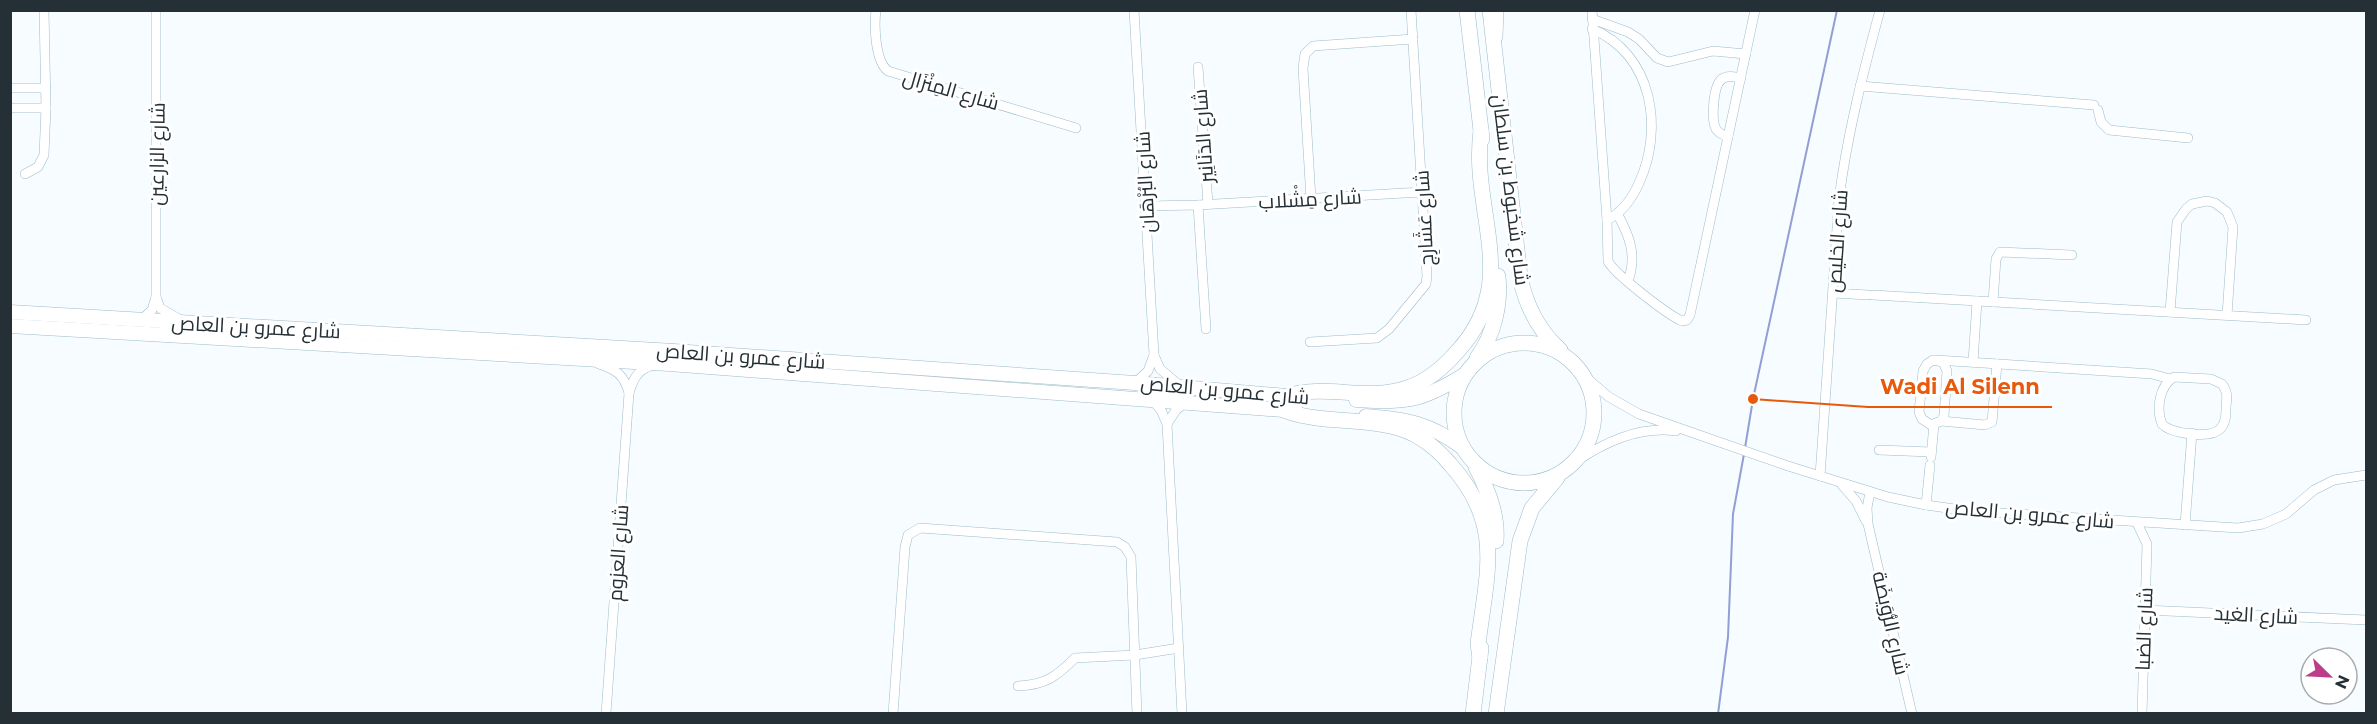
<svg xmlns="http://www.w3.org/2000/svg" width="2377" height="724" font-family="Montserrat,Cairo,sans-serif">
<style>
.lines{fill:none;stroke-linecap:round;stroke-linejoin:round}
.stream{stroke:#929fd4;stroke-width:2}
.minor-casing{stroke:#9dbcc9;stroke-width:10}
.secondary-casing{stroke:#9dbcc9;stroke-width:15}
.primary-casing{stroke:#9dbcc9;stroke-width:16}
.minor{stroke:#fff;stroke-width:9}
.secondary{stroke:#fff;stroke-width:14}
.primary{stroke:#fff;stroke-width:15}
.labels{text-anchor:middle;stroke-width:6;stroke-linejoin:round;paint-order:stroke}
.street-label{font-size:20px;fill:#243035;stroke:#fff}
.leader{fill:none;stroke:#e8590c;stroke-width:2}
.callout-dot{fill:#e8590c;stroke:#fff;stroke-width:2}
.callout-label{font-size:21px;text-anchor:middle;font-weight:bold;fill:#e8590c;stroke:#fff;stroke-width:6;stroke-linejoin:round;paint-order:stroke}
</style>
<rect width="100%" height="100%" fill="#f6fcff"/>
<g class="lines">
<!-- stream -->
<g class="stream">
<path d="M 1745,448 L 1753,399 L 1837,10"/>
<path d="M 1718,714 L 1728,637 L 1733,514 L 1744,454"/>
</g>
<!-- minor casing -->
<g class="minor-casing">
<g id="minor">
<path d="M 876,10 C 874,26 875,61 888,71 L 1076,128"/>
<path d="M 1134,10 L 1154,355 L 1160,369 L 1178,384"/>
<path d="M 1592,10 L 1607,220 L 1608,261 C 1613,273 1668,315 1682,321 L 1687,320 L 1690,315 L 1755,10"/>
<path d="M 1592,19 L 1628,32 L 1639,39 L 1657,58 L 1668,62 L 1713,51 L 1746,54"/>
<path d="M 1592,29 C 1653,54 1664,129 1639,183 C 1632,199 1623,212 1607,220"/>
<path d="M 1498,37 L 1499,10"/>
<path d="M 1198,67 L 1208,204"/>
<path d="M 1860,86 L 2094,105"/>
<path d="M 10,88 L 46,88"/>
<path d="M 10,108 L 46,108"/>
<path d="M 2098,110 L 2101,122 L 2109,130 L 2188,138"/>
<path d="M 1728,137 C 1724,135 1719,134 1716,129 C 1711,120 1713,85 1722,79 C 1727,75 1735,77 1741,78"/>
<path d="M 25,174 L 38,167 L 44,155 L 46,108 L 44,10"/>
<path d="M 1311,199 L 1303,68 L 1305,54 L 1313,46 L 1413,39"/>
<path d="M 1198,205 L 1206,329"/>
<path d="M 1146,206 L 1198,205 L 1422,192"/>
<path d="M 1618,215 C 1630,237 1637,256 1628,281"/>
<path d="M 1833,293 L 1868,295"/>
<path d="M 1873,295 L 2306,320"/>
<path d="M 156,297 L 160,308 L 179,319"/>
<path d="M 1993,302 L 1996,259 L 2000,252 L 2072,255"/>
<path d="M 2170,312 L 2177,222 L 2186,209 L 2192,204 L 2207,201 L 2215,203 L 2227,212 L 2233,227 L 2227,315"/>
<path d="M 141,320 L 152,310 L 156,297 L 156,10"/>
<path d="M 1310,342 L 1377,338 L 1389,329 L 1426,284 L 1427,276 L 1411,10"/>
<path d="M 1933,360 L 1943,362 L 1947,371 L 1944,416 L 1941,421 L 1931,425 L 1922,419 L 1919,412 L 1923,371 L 1927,364 Z"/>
<path d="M 1936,360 L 2152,374 L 2170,379"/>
<path d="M 1973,362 L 1977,301"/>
<path d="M 599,364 C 617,370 624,375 629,393"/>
<path d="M 1583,375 L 1609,397 L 1639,414 L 1788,466 L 1888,497 L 1926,505 L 1969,511 L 2238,528 L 2263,524 L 2286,514 L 2314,490 L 2334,480 L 2366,475"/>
<path d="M 2174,377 L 2211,379 L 2222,384 C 2228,392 2227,398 2226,407 C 2226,415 2226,423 2220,429 C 2211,439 2171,434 2162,424 C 2156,409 2159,386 2174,377 Z"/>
<path d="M 1135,383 L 1148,371 L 1154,355"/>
<path d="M 1152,400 L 1161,410 L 1167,424 L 1182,714"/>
<path d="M 1941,421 L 1985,425 L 1992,422 L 1997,364"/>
<path d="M 1167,424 L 1176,410 L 1185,403"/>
<path d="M 1879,450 L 1931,452"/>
<path d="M 1931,457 L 1934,424"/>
<path d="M 1575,462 C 1605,442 1639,426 1676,431"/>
<path d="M 1820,476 L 1839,199 C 1847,135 1863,73 1880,10"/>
<path d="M 1842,485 L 1856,501 L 1866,521"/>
<path d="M 1870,492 L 1867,508 L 1868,524 L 1912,714"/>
<path d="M 1926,505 L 1930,465"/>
<path d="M 2137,523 L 2147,544 L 2142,714"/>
<path d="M 2185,525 L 2192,433"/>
<path d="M 2145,610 L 2366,620"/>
<path d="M 1018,686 C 1045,685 1056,677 1075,658 L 1135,655 L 1179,648"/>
<path d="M 606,714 L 629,393 C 633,380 637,370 651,366"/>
<path d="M 893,714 L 905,547 L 908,535 L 920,528 L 1117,542 L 1125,547 L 1131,557 L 1137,714"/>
</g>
</g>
<!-- secondary casing -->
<g class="secondary-casing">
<g id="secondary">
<path d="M 10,312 L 674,351 L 1135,383 L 1298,397"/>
<path d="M 10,326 L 669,364 L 1296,411"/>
<path d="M 1356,400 C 1407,403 1420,402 1464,375"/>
<path d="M 1366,416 C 1406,419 1430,423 1463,448"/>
</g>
</g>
<!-- primary casing -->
<g class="primary-casing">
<g id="primary">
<path d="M 1467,10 L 1482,139"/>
<path d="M 1490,10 L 1520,277 C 1526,306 1538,330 1560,350"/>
<circle cx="1524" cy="413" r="70"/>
<path d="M 1477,358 C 1494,335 1501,304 1498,276"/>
<path d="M 1287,396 C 1323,384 1363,400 1400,390 C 1422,385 1441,370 1456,353 C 1523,282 1470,213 1481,131"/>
<path d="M 1286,411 C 1320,423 1355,418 1390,426 C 1415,431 1434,445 1450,464 C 1504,524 1487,571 1478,644 L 1480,658"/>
<path d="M 1476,467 C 1488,490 1498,515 1496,541"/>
<path d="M 1473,714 L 1481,648"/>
<path d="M 1496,714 L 1520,541 L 1532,508 L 1557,478"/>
</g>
</g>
<!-- minor -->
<use href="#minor" class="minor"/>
<!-- secondary -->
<use href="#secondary" class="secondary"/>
<!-- primary -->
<use href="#primary" class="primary"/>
</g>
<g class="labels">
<!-- street labels -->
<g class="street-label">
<text transform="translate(951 90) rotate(16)" y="7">شارع المِنْزَال</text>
<text transform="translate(1203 136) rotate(-94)" y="7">شارع الدَنَانِير</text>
<text transform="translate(157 154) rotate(-89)" y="7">شارع الزارعين</text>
<text transform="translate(1145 182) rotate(-93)" y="7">شارع البُرْهَان</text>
<text transform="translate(1511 190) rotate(83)" y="7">شارع شخبوط بن سلطان</text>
<text transform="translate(1310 199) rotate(-3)" y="7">شارع مِشْلاب</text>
<text transform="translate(1424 218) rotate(-93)" y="7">شارع عَشَارِج</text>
<text transform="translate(1837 241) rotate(-86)" y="7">شارع الخليص</text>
<text transform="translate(256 327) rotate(3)" y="7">شارع عمرو بن العاص</text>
<text transform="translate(741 356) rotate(4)" y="7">شارع عمرو بن العاص</text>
<text transform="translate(1225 390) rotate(5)" y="7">شارع عمرو بن العاص</text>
<text transform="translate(2030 514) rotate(5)" y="7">شارع عمرو بن العاص</text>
<text transform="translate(618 553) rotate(-86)" y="7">شارع العزوم</text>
<text transform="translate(2256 615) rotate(3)" y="7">شارع الغيد</text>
<text transform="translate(1891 623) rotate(77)" y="7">شارع الرُّوَيضَة</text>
<text transform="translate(2144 629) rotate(-88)" y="7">شارع الضبا</text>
</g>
</g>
<!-- callouts -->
<path class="leader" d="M1753 399L1868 407H2052"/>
<circle class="callout-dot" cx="1753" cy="399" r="6"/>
<g class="callout-label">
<text x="1960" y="394">Wadi Al Silenn</text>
</g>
<!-- border -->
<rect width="2377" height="724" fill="none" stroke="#243035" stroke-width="24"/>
<!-- north arrow -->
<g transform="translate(2329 676) rotate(114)"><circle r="28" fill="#ffffff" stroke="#a7acae" stroke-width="1.5"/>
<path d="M0-4.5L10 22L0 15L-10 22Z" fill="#bc3e8b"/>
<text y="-9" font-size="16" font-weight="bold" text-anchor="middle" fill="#243035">N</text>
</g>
</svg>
